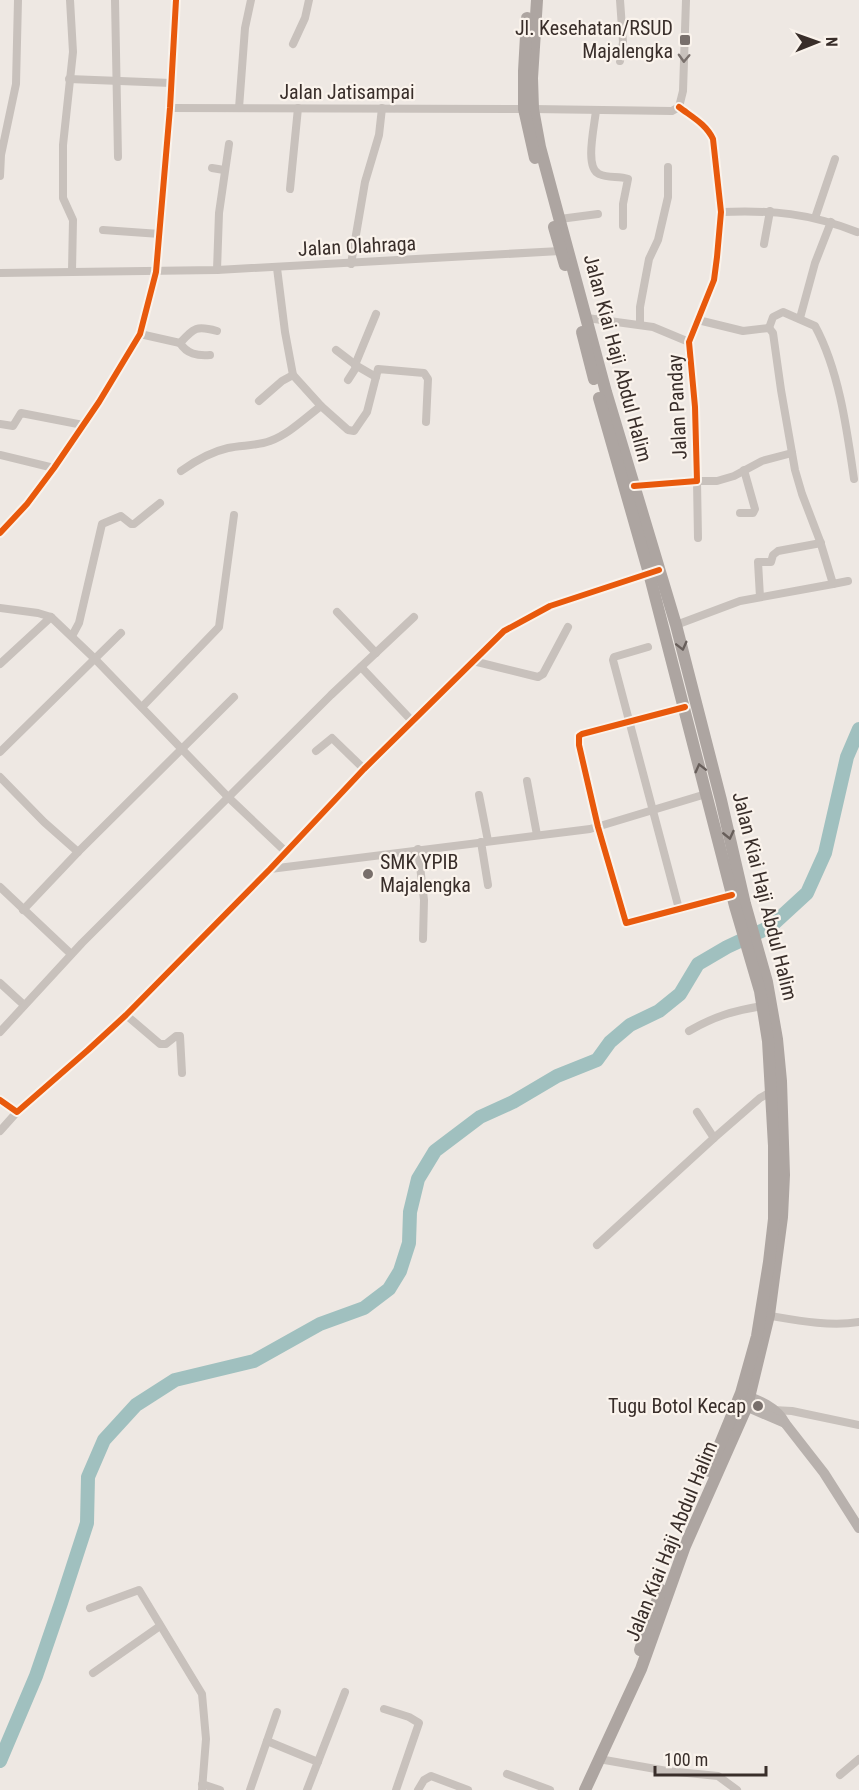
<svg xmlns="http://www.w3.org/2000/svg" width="859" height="1790" font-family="'Roboto Condensed',sans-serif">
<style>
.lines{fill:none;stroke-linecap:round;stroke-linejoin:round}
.river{stroke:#a0c0bf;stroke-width:14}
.street{stroke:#c8c1bc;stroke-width:8}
.secondary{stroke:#b8b1ad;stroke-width:10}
.primary{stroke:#ada5a1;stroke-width:12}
.cycleway-casing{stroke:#faf3ec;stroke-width:10}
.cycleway{stroke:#e8590c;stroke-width:6}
.oneway{stroke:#79706c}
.oneway2{stroke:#675e5a}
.poi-dot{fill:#786f6b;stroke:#faf3ec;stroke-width:2}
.labels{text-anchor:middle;stroke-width:4.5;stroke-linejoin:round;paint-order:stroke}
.poi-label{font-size:20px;fill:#392e2a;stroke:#faf3ec;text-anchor:end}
.street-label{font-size:20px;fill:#392e2a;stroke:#faf3ec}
</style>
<rect width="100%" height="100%" fill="#eee8e3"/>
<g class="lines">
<!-- river -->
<path class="river" d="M 0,1761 L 36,1676 L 61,1603 L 87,1523 L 88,1477 L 104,1440 L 136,1405 L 175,1380 L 254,1361 L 320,1324 L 364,1308 L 389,1289 L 400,1271 L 409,1243 L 410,1212 L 418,1179 L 435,1151 L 480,1117 L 513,1102 L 557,1076 L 597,1060 L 610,1042 L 630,1025 L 659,1011 L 680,994 L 698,964 L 727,947 L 770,927 L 807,893 L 825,853 L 847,757 L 859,729"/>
<!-- street -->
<g class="street">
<path d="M 70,0 L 73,52 L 63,145 L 63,198 L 73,220 L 72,271"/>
<path d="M 115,0 L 118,157"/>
<path d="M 620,0 L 623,42 L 620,61"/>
<path d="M 293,44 L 305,18 L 309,0"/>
<path d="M 69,79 L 171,83"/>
<path d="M 170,108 L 524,109"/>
<path d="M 239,108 L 245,28 L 251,0"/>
<path d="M 533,109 L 672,111 L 679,107 L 683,91 L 686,0"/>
<path d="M 596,110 C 595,124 584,168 599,174 C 609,179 619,175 628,179 L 623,204 L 623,226"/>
<path d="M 212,168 L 224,170"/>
<path d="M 0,176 L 1,155 L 16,84 L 18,0"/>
<path d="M 290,189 L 298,108"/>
<path d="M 721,212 C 773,210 809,213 857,232"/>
<path d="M 815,218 L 835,159"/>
<path d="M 560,219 L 598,214"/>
<path d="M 103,230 L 160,234"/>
<path d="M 764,244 L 770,211"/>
<path d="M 351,264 L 365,182 L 379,135 L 382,108"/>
<path d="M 277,268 L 285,332 L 293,375 L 321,406 L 348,430 L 354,431 L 367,412 L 378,369 L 424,373 L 428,379 L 426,422"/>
<path d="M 217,270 L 219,213 L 229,144"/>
<path d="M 0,273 L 217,270 L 560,251"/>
<path d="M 587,318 L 653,327 L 689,342"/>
<path d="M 800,318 L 815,263 L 831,222"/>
<path d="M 698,320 L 743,331 L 769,328 L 773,333 L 781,390 L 795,470 L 802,494 L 820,541 L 833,584 L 848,581"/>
<path d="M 640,325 L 640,307 L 649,259 L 658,240 L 668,197 L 668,167"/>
<path d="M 769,328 L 773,317 L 783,312 L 815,326 C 839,370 847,430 854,479"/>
<path d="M 140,334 L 180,343 C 194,328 196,325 217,331"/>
<path d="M 180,343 C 187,354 197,356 210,355"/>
<path d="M 336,350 L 357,366 L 376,377"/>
<path d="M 355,365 L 376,314"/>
<path d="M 348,380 L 357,366"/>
<path d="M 259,401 L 282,381 L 293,375"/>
<path d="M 0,424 L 13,426 L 21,413 L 83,425"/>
<path d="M 0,455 L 54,468"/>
<path d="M 181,471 C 195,461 210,452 228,448 C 241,445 257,446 270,441 C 289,434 305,418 321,406"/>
<path d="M 634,486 L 697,481 L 695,407 L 689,342 L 714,280 L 717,257 L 721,212 L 713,139 C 706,124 692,117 679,107"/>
<path d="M 740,513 L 753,513 L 755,509 L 744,470"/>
<path d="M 0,533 L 27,504 L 54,468 L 99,402 L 140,334 L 156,272 L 170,108 L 176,0"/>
<path d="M 698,538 L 697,481 L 717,481 L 734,476 L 762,461 L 792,453"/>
<path d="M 760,597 L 758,562 L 771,562 L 773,555 L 778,551 L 821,543"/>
<path d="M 0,608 L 38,613 L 51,617"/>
<path d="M 337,612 L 376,653"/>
<path d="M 676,625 L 740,601 L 833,584"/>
<path d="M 72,636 L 79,623 L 102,524 L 121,516 L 131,524 L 134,524 L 160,503"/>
<path d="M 648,647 L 614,657 L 613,660 L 679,909"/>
<path d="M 473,661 L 538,677 L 543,674 L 568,627"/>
<path d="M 0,664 L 51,617 L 95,659 L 229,798 L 285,851"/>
<path d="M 361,667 L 413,722"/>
<path d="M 142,707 L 219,627 L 234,515"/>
<path d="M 685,707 L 582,734 L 579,736 L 579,745 L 598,827 L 626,923 L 732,895"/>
<path d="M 316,751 L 332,738 L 364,769"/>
<path d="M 0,752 L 121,633"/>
<path d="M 0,777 L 44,822 L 78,852"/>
<path d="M 527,781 L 537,835"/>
<path d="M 479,795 L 488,841"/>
<path d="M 481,842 L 488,885"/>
<path d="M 418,849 L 424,900 L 423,939"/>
<path d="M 270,869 L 590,829 L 706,794"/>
<path d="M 0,887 L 71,954"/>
<path d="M 23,910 L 78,852 L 234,697"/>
<path d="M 0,983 L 24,1005"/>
<path d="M 126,1015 L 160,1044 L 166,1044 L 176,1036 L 180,1036 L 182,1073"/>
<path d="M 689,1031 C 715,1016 733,1011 762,1006"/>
<path d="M 0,1032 L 82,943 L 331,695 L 414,617"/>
<path d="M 0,1100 L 17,1112 L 88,1050 L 126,1015 L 270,869 L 364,769 L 504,631 L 550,606 L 652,572"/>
<path d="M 697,1112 L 714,1138 L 760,1098 L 771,1092"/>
<path d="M 0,1131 L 17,1112"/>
<path d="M 597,1245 L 714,1138"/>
<path d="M 765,1315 C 795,1320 829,1327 859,1322"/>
<path d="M 773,1410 L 792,1411 L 859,1425"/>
<path d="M 90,1608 L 139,1590 L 202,1694 L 206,1739 L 202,1790"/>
<path d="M 93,1673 L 160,1626"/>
<path d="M 384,1709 L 409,1717 L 419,1723 L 396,1790"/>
<path d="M 267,1741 L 318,1762"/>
<path d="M 599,1759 L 667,1771 L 718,1776 L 737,1790"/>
<path d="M 507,1774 L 550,1790"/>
<path d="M 840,1775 L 859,1759"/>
<path d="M 202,1784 L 220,1790"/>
<path d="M 250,1790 L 277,1712"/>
<path d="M 307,1790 L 345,1692"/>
<path d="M 418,1790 L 424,1780 L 431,1776 L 468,1790"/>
</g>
<!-- secondary -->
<g class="secondary">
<path d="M 742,1394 C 758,1400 777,1407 785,1423 L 824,1473 L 859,1528"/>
<path d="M 741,1404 L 785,1423"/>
</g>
<!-- primary -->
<g class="primary">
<path d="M 537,0 L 532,78 L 533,109 L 540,147 L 606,392 L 676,625 L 721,800 L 745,904 L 767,982 L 777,1039 L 781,1081 L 784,1175 L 782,1217 L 769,1315 L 747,1406 L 685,1546 L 641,1669 L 585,1790"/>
<path d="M 527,18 L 524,71 L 524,109 L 535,158"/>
<path d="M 554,227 L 565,265"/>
<path d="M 582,332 L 594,379"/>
<path d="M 599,398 L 649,573 L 735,906 L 760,991 L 768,1041 L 774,1146 L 774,1219 L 769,1262 L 757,1336 L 741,1393 L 709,1471"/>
<path d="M 640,1650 L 661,1590"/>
</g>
<!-- cycleway casing -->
<g class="cycleway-casing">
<g id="cycleway">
<path d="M 634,486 L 697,481 L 695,407 L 689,342 L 714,280 L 717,257 L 721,212 L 713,139 C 706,124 692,117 679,107"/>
<path d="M 0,533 L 27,504 L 54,468 L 99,402 L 140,334 L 156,272 L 170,108 L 176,0"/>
<path d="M 685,707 L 582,734 L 579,736 L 579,745 L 598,827 L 626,923 L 732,895"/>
<path d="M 0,1100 L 17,1112 L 88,1050 L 126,1015 L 270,869 L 364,769 L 504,631 L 550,606 L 659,570"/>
</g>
</g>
<!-- cycleway -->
<use href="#cycleway" class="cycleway"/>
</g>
<!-- one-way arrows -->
<defs><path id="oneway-chevron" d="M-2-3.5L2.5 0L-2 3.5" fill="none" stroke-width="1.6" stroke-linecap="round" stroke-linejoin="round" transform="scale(1.5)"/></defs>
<use class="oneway" href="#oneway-chevron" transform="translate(684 58) rotate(92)"/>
<g class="oneway2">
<use href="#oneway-chevron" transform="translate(682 646) rotate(76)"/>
<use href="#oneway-chevron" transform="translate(700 768) rotate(-104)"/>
<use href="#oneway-chevron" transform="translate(729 835) rotate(77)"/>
</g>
<!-- markers -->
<g class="poi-dot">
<rect x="679" y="34" width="12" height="12" rx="3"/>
<circle cx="368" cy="874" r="6"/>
<circle cx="758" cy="1406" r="6"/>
</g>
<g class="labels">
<!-- poi labels -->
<g class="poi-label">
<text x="673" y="35">Jl. Kesehatan/RSUD<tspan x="673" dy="23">Majalengka</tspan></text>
<text x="380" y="869" text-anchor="start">SMK YPIB<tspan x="380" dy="23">Majalengka</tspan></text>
<text x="746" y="1413">Tugu Botol Kecap</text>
</g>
<!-- street labels -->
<g class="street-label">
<text x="347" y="99">Jalan Jatisampai</text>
<text transform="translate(357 246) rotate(-3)" y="7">Jalan Olahraga</text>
<text transform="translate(618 358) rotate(75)" y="7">Jalan Kiai Haji Abdul Halim</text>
<text transform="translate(677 407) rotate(-93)" y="7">Jalan Panday</text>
<text transform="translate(765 896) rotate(76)" y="7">Jalan Kiai Haji Abdul Halim</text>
<text transform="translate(671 1541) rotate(-68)" y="7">Jalan Kiai Haji Abdul Halim</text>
</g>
</g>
<!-- north arrow -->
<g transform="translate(817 42) rotate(89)" stroke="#faf3ec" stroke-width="4.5" paint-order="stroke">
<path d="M0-4.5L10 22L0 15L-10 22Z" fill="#392e2a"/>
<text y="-9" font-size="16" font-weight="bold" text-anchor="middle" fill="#392e2a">N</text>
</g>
<!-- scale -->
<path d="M655 1766v9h111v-9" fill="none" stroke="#392e2a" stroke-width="3"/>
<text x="664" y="1766" font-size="18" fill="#392e2a" stroke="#faf3ec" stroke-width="4.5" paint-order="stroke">100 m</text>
</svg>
